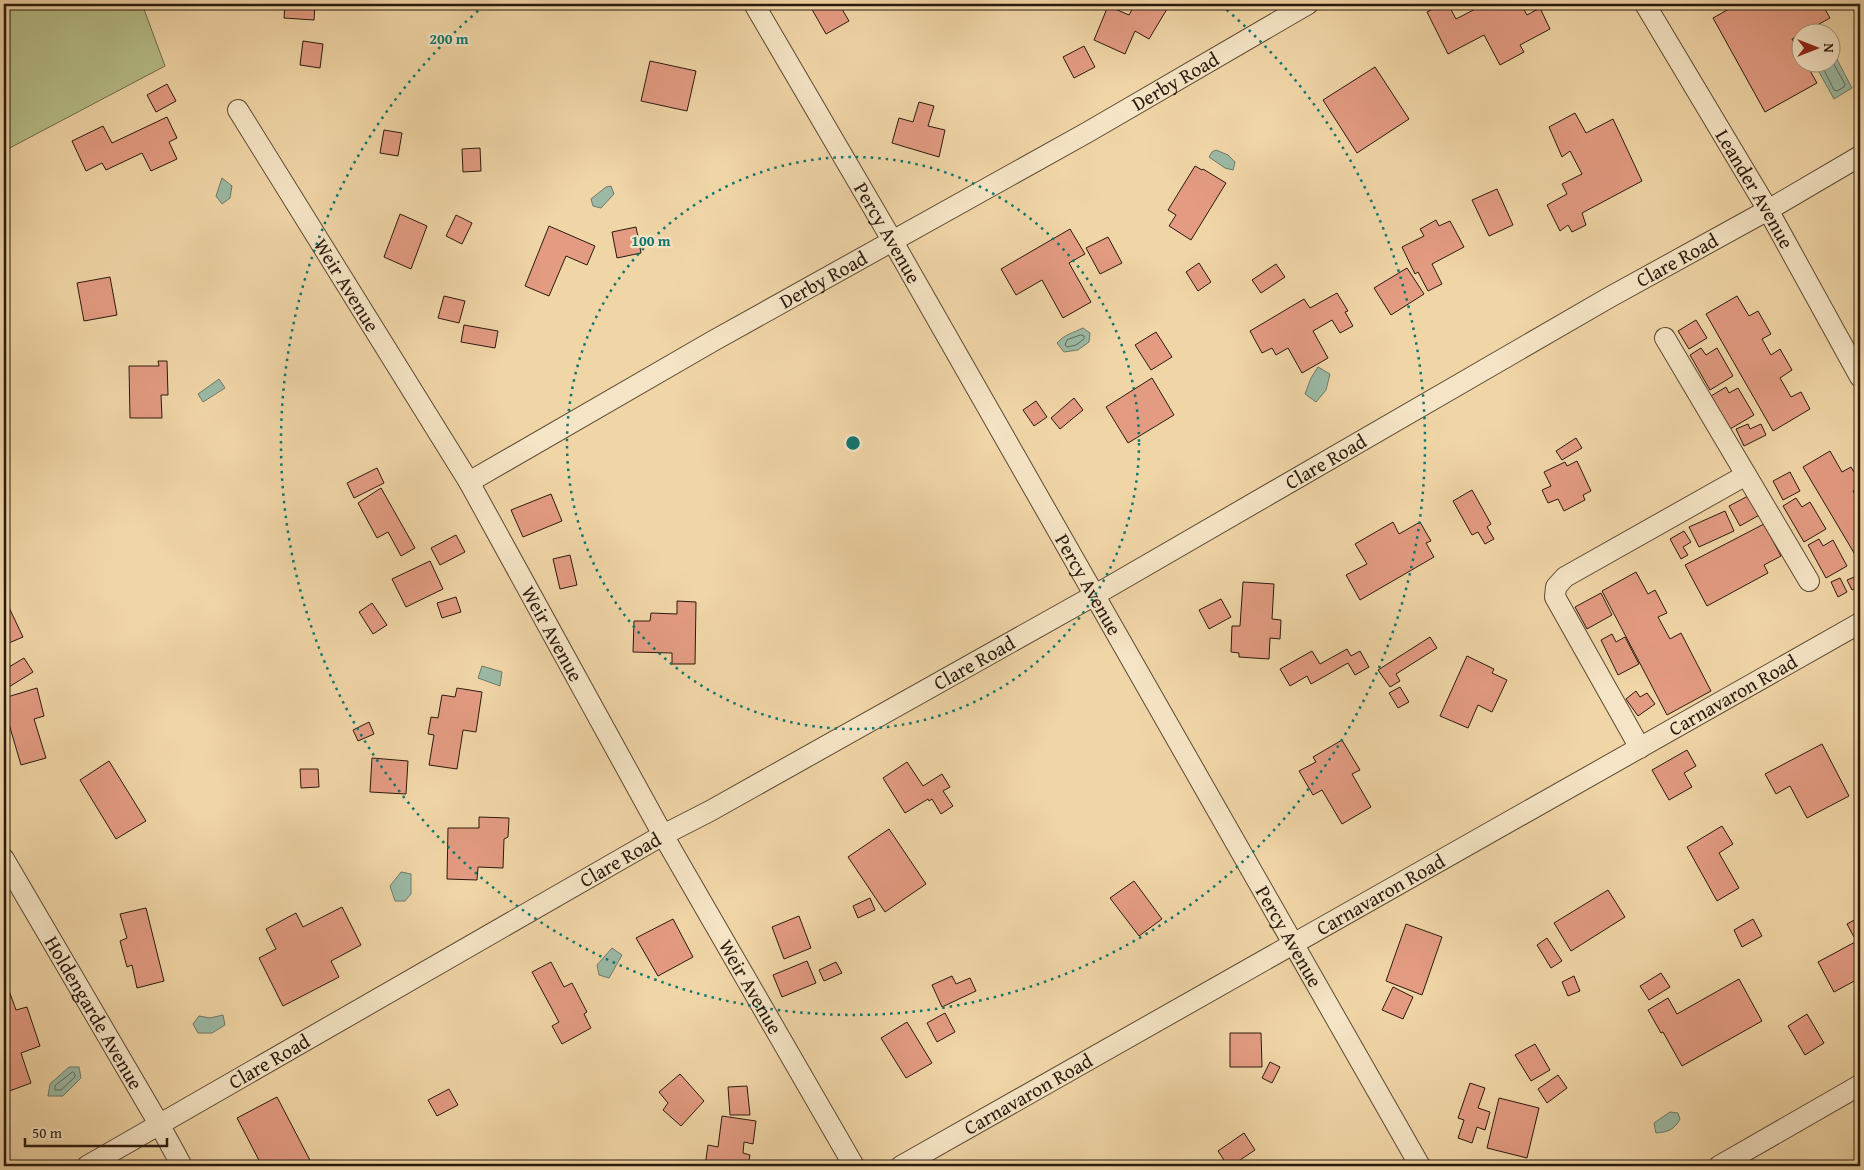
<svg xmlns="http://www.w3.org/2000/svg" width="1864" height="1170" font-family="'Gentium Book Plus',serif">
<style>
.green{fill:#b6be89;stroke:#706c4b}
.water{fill:#9bb9a4;stroke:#6e7968}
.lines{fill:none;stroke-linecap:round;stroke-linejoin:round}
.shore{stroke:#626a58;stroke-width:1}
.building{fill:#e39b82;stroke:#2a1a0d}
.street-casing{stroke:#5c4933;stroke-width:22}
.street{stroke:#f5e4c5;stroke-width:20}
.ring{fill:none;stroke:#0f766e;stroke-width:2.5;stroke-dasharray:2.5 5}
.labels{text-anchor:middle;stroke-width:4.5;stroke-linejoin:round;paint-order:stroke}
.street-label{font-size:20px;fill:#2a1a0d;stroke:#f5e4c5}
.centre{fill:#0f766e;stroke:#f5e4c5;stroke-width:2.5}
.ring-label{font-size:15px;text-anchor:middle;font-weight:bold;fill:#0f766e;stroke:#f5e4c5;stroke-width:4.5;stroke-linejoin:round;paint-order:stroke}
</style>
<rect width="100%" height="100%" fill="#f0d5a6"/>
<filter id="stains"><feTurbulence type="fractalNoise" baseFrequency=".004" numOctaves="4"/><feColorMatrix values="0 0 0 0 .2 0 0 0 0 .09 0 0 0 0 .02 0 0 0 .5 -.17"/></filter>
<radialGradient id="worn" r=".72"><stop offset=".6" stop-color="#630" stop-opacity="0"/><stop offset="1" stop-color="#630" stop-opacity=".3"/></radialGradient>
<!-- green -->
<path class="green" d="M 4,4 L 142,4 L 165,66 L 4,151 Z"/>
<!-- water -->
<g class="water">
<path d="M 1832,50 L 1852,88 L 1834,99 L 1814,63 L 1832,62 Z"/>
<path d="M 1216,150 L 1228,155 L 1235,162 L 1233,170 L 1225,168 L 1209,157 L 1212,152 Z"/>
<path d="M 222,178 L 232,186 L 230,198 L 222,204 L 216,196 Z"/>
<path d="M 611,186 L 614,194 L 601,208 L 593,206 L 591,199 L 606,187 Z"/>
<path d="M 1083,328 L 1090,333 L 1089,342 L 1078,350 L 1064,352 L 1057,343 C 1065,334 1073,333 1083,328 Z"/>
<path d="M 1318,367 L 1330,374 L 1326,390 L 1316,402 L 1305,394 L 1311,378 Z"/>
<path d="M 219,379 L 225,388 L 203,402 L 198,394 Z"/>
<path d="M 482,666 L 502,672 L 500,686 L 478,678 Z"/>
<path d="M 401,872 L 411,874 L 411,894 L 405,901 L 395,901 L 390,886 Z"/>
<path d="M 612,948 L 622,955 L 609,978 L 599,975 L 597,965 Z"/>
<path d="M 223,1015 L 225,1025 L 212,1033 L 198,1033 L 193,1024 L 199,1016 L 210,1018 Z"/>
<path d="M 69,1067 L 79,1067 L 81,1078 L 63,1096 L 48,1096 L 50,1084 Z"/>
<path d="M 1670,1112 L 1678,1113 L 1680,1119 C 1674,1130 1668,1132 1656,1133 L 1654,1123 Z"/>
</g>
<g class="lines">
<!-- shore -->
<g class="shore">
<path d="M 1820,62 L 1834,90 L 1837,91 L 1844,87 L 1845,84 L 1832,61"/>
<path d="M 1081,335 L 1084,336 L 1084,339 L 1076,345 L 1067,347 L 1065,345 L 1067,340 Z"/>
<path d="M 73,1072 L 75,1074 L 75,1077 L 61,1090 L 55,1090 L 55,1086 Z"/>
</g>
</g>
<!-- building -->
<g class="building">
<path d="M 285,4 L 315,4 L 314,20 L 284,18 Z"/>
<path d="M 813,4 L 839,4 L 849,21 L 826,34 L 810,6 Z"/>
<path d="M 1135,4 L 1170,4 L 1149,39 L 1135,31 L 1125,54 L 1094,40 L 1108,6 L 1129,15 Z"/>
<path d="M 1442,4 L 1448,4 L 1456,19 L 1485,4 L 1521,4 L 1527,15 L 1540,8 L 1550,29 L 1520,45 L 1524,52 L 1500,65 L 1484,35 L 1448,54 L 1427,12 Z"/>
<path d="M 1735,4 L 1822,4 L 1830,18 L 1792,39 L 1802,56 L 1802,62 L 1805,62 L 1817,83 L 1765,112 L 1713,18 L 1736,5 Z"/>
<path d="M 303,41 L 323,44 L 320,68 L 300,65 Z"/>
<path d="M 1084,46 L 1095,67 L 1074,78 L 1063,57 Z"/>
<path d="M 650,61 L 696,71 L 687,111 L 641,101 Z"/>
<path d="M 1375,67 L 1409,119 L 1357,153 L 1323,100 Z"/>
<path d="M 167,84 L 176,101 L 156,112 L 147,95 Z"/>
<path d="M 919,102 L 934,106 L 928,126 L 945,130 L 939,157 L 892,143 L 899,118 L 913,122 Z"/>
<path d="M 1575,113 L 1586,133 L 1613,119 L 1642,181 L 1582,213 L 1586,225 L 1572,232 L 1568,225 L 1560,231 L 1547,205 L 1567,194 L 1562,184 L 1582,174 L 1570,151 L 1562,157 L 1549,127 Z"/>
<path d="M 167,117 L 177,138 L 169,142 L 177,159 L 151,171 L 142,153 L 106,170 L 102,163 L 86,171 L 72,141 L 103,126 L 112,143 Z"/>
<path d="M 384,130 L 402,133 L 398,156 L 380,153 Z"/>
<path d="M 480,148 L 481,171 L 463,172 L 462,149 Z"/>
<path d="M 1195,166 L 1202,170 L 1203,169 L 1226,183 L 1191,240 L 1169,226 L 1176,215 L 1168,210 Z"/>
<path d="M 1497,189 L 1513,225 L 1489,236 L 1472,200 Z"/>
<path d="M 400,214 L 427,226 L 411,269 L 384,257 Z"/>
<path d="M 456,215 L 472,223 L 462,244 L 446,236 Z"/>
<path d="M 1436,220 L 1439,226 L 1450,221 L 1464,247 L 1432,264 L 1442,284 L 1428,291 L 1418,272 L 1415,274 L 1402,247 L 1424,236 L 1420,229 Z"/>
<path d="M 549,226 L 595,246 L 587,265 L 566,256 L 549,296 L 525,286 Z"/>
<path d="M 636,227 L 641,253 L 617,258 L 612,232 Z"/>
<path d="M 1070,229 L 1085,254 L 1069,263 L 1091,302 L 1063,318 L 1042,280 L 1016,295 L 1001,269 Z"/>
<path d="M 1108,237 L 1122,263 L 1100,274 L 1086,248 Z"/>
<rect x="1855" y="252" width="5" height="38"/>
<path d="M 1199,263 L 1211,282 L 1198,291 L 1186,272 Z"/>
<path d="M 1276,264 L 1285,277 L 1261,293 L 1252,280 Z"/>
<path d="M 1407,268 L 1424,294 L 1391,315 L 1374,288 Z"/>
<path d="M 110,277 L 117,315 L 84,321 L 77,283 Z"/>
<path d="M 1337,293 L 1348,311 L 1345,312 L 1353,326 L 1340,333 L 1332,320 L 1313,331 L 1328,358 L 1302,373 L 1288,348 L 1276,355 L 1272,348 L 1262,353 L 1250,331 L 1304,299 L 1310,308 Z"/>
<path d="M 444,296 L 465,301 L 459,323 L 438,318 Z"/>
<path d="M 1737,296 L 1749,316 L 1758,311 L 1771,334 L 1762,339 L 1771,355 L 1780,349 L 1792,370 L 1780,378 L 1791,397 L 1801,392 L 1810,409 L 1773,431 L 1706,314 Z"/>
<path d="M 1696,320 L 1707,338 L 1689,349 L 1678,331 Z"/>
<path d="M 464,325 L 498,331 L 495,348 L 461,342 Z"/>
<path d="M 1156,332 L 1172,357 L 1151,370 L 1135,345 Z"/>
<path d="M 1701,348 L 1706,355 L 1717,348 L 1733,376 L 1710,390 L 1690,355 Z"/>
<path d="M 158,361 L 167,361 L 168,395 L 161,395 L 162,418 L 130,418 L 129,366 L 159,366 Z"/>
<path d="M 1152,378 L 1174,415 L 1128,443 L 1106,407 Z"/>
<path d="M 1726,387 L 1729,393 L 1738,388 L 1754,415 L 1730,429 L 1711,396 Z"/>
<path d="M 1074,398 L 1083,410 L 1060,429 L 1051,418 Z"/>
<path d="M 1036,401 L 1047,417 L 1034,426 L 1023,410 Z"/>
<path d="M 1748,424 L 1750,429 L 1761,424 L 1766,435 L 1744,446 L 1736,429 Z"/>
<path d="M 1576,438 L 1582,448 L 1562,460 L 1556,451 Z"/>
<path d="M 1830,451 L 1842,472 L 1851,467 L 1860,482 L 1860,487 L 1853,491 L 1860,504 L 1860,563 L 1803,467 Z"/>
<path d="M 1577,461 L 1591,491 L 1583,495 L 1585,500 L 1564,511 L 1558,499 L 1548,503 L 1542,490 L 1551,486 L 1544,472 L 1565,462 L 1567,466 Z"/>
<path d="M 377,468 L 384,483 L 354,498 L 347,483 Z"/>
<path d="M 1790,472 L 1800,491 L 1783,500 L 1773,481 Z"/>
<path d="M 381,488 L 415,548 L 401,556 L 388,532 L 377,538 L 358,503 Z"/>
<path d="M 1472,490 L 1491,524 L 1487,527 L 1494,539 L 1485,544 L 1478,532 L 1472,535 L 1453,501 Z"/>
<path d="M 551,494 L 562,521 L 523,537 L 511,510 Z"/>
<path d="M 1750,495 L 1761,514 L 1740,526 L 1729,506 Z"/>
<path d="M 1796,498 L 1802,507 L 1810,502 L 1826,529 L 1804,542 L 1783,506 Z"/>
<path d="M 1725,511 L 1734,531 L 1699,547 L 1689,527 Z"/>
<path d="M 1393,522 L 1399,534 L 1420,522 L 1431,541 L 1426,543 L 1434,557 L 1360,600 L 1346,575 L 1367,564 L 1355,544 Z"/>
<path d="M 1764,524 L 1781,556 L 1764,565 L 1768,573 L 1707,606 L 1685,565 Z"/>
<path d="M 1684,531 L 1691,542 L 1683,547 L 1688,555 L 1681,559 L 1670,539 Z"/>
<path d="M 456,535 L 465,552 L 440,565 L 431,548 Z"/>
<path d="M 1819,539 L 1823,546 L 1833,540 L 1847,566 L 1826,578 L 1808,545 Z"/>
<path d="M 570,555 L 577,585 L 560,589 L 553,559 Z"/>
<path d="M 430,561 L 443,589 L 406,607 L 392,579 Z"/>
<path d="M 1636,572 L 1648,594 L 1655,590 L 1667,613 L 1658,617 L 1670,639 L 1681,633 L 1711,691 L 1667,715 L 1602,591 Z"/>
<path d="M 1857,576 L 1860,586 L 1852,590 L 1847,580 Z"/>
<path d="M 1840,578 L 1847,592 L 1838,597 L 1831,582 Z"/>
<path d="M 1243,582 L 1274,584 L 1272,619 L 1281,620 L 1280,639 L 1270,638 L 1269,659 L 1239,657 L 1239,653 L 1231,652 L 1232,626 L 1240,626 Z"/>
<path d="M 1601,593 L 1612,615 L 1587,629 L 1575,607 Z"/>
<path d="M 4,597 L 23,637 L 4,645 Z"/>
<path d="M 456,597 L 461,612 L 442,618 L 437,603 Z"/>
<path d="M 1221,599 L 1231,617 L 1209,629 L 1199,610 Z"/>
<path d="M 677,601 L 696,602 L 695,664 L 672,664 L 672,653 L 633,652 L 634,621 L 650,621 L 651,613 L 677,614 Z"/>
<path d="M 372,603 L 387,625 L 373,634 L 359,612 Z"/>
<path d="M 1612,634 L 1616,642 L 1625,637 L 1639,664 L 1618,675 L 1601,640 Z"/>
<path d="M 1430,637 L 1437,648 L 1396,674 L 1400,681 L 1390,687 L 1378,670 Z"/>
<path d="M 1347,649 L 1351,656 L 1360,651 L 1369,667 L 1355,675 L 1348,663 L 1311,684 L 1307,676 L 1290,686 L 1280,669 L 1312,651 L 1320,664 Z"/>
<path d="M 1467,656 L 1494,669 L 1492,673 L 1507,680 L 1492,712 L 1478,705 L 1468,728 L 1440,716 Z"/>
<path d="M 24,658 L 33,672 L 4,690 L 4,670 Z"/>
<path d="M 1400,687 L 1409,702 L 1398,708 L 1389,693 Z"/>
<path d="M 37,688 L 44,716 L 34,719 L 46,758 L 21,765 L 4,707 L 4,698 Z"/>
<path d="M 457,688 L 482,692 L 476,732 L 463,730 L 457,769 L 429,765 L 434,735 L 428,734 L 431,717 L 438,718 L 442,695 L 455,697 Z"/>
<path d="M 1636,691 L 1640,697 L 1647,693 L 1655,704 L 1638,716 L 1626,699 Z"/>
<path d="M 369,722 L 374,734 L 358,741 L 353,730 Z"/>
<path d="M 1342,740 L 1360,770 L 1352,774 L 1371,807 L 1342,824 L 1322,790 L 1313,795 L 1299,771 L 1316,762 L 1313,757 Z"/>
<path d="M 1822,744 L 1849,796 L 1807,818 L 1790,786 L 1776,794 L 1765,774 Z"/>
<path d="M 1687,750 L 1696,766 L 1684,773 L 1692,787 L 1669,800 L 1652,770 Z"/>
<path d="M 372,758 L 408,761 L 406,794 L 370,792 Z"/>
<path d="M 109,761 L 146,821 L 116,839 L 80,780 Z"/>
<path d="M 907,762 L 923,786 L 942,774 L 950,787 L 943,791 L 953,806 L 941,814 L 932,799 L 929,801 L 928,799 L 905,813 L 883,778 Z"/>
<path d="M 300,769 L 318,769 L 319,787 L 301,788 Z"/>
<path d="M 479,817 L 509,818 L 508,837 L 504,839 L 503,868 L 478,867 L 477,880 L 447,879 L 448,828 L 479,828 Z"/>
<path d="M 1722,826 L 1733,844 L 1719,853 L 1739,888 L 1717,901 L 1687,847 Z"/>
<path d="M 889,829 L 926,884 L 885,912 L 848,857 Z"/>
<path d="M 1134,881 L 1162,919 L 1139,936 L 1110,898 Z"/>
<path d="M 1608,890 L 1625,917 L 1571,951 L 1554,923 Z"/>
<path d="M 870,898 L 875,910 L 858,918 L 853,906 Z"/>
<path d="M 342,907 L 361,945 L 331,961 L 339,977 L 283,1006 L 259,958 L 276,949 L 266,929 L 296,913 L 303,927 Z"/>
<path d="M 146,908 L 164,981 L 137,988 L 132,965 L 127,967 L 120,941 L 127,938 L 120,914 Z"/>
<path d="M 799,916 L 811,948 L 784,959 L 772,927 Z"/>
<path d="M 1860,917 L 1860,934 L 1854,937 L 1847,924 Z"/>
<path d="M 673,919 L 693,957 L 658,976 L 636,938 Z"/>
<path d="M 1753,919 L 1762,936 L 1742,947 L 1734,930 Z"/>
<path d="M 1406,924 L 1442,937 L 1422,995 L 1386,981 Z"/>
<path d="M 1547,938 L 1562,961 L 1551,968 L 1537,945 Z"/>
<path d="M 1857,941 L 1860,948 L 1860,978 L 1834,992 L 1818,962 Z"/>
<path d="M 807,961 L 816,983 L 782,997 L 773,975 Z"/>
<path d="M 551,962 L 564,987 L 572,983 L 587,1012 L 584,1014 L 591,1028 L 562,1044 L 552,1026 L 559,1022 L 532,972 Z"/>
<path d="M 836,962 L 842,973 L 824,981 L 819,970 Z"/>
<path d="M 1661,973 L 1670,987 L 1649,1000 L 1640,986 Z"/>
<path d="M 952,976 L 956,984 L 970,978 L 976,991 L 942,1007 L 932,985 Z"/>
<path d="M 1574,976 L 1580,991 L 1568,996 L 1562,982 Z"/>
<path d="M 1739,979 L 1762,1021 L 1682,1066 L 1663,1032 L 1661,1033 L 1648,1010 L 1668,998 L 1677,1014 Z"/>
<path d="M 7,985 L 16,1010 L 27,1007 L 40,1046 L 21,1053 L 31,1083 L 4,1093 L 4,986 Z"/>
<path d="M 1393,987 L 1413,997 L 1403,1019 L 1382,1010 Z"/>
<path d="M 945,1013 L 955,1032 L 937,1042 L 927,1023 Z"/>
<path d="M 1807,1014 L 1824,1043 L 1805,1055 L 1788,1026 Z"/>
<path d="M 907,1022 L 932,1063 L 906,1078 L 881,1038 Z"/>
<path d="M 1230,1033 L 1261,1033 L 1262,1067 L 1230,1067 Z"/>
<path d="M 1535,1044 L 1550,1070 L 1531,1081 L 1515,1055 Z"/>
<path d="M 1270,1062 L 1280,1067 L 1272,1083 L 1262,1078 Z"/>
<path d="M 680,1074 L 704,1101 L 681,1126 L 663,1110 L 668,1103 L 659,1092 Z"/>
<path d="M 1558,1075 L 1567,1088 L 1547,1103 L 1538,1089 Z"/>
<path d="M 1470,1083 L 1485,1088 L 1478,1108 L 1490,1112 L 1485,1130 L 1477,1127 L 1472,1143 L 1458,1138 L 1464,1120 L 1458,1118 Z"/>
<path d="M 747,1086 L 750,1115 L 730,1115 L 728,1087 Z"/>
<path d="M 449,1089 L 458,1105 L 437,1116 L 428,1100 Z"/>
<path d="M 277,1097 L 313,1166 L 262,1166 L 237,1118 Z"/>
<path d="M 1499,1098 L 1539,1108 L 1527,1158 L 1487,1148 Z"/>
<path d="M 722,1116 L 756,1121 L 753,1144 L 744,1142 L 743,1153 L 750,1155 L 748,1166 L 705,1166 L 708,1145 L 718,1147 Z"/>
<path d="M 1244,1133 L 1255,1150 L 1231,1166 L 1228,1166 L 1218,1151 Z"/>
</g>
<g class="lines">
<!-- street casing -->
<g class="street-casing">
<g id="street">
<path id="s1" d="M 754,4 L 892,240 L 1420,1166"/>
<path id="s2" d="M 1645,4 L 1768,210 L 1860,377"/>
<path id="s3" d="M 238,110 L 469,482 L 663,835 L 854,1166"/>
<path d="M 1665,338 L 1809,581"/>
<path id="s4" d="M 469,482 L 713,341 L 1088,132 L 1308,4"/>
<path d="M 1640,748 L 1555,597 L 1556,587 L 1565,577 L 1746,475"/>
<path id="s5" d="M 4,859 L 159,1124 L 182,1166"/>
<path id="s6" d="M 87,1166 L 663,835 L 710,811 L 1095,595 L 1610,297 L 1768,210 L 1860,156"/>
<path id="s7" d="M 901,1166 L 1860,623"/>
<path d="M 1719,1166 L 1860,1085"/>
</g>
</g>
<!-- street -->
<use href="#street" class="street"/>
</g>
<!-- distance rings -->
<g class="ring">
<circle cx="853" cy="443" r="286"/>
<path d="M1221 5A572 572 0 1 1 485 5"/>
</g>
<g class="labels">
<!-- street labels -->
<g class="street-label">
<text dy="7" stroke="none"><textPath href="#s4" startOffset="812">Derby Road</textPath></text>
<text dy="7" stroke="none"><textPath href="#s2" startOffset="215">Leander Avenue</textPath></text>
<text dy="7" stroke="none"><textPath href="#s1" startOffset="265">Percy Avenue</textPath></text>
<text dy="7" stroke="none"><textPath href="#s6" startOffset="1830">Clare Road</textPath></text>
<text dy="7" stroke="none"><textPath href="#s4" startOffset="408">Derby Road</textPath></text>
<text dy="7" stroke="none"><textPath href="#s3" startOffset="206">Weir Avenue</textPath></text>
<text dy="7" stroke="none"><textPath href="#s6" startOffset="1425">Clare Road</textPath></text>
<text dy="7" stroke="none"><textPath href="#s1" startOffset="670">Percy Avenue</textPath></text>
<text dy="7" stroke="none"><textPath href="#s3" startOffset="611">Weir Avenue</textPath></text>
<text dy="7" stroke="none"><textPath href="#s6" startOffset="1020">Clare Road</textPath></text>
<text dy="7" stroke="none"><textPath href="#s7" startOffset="956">Carnavaron Road</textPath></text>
<text dy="7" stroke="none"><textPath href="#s6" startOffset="615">Clare Road</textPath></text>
<text dy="7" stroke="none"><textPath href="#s7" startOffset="551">Carnavaron Road</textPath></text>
<text dy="7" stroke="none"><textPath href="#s1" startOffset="1075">Percy Avenue</textPath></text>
<text dy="7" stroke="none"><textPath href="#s3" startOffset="1016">Weir Avenue</textPath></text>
<text dy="7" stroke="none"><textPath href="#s5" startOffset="178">Holdengarde Avenue</textPath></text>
<text dy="7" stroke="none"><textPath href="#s6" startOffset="210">Clare Road</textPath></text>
<text dy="7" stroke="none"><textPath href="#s7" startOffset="146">Carnavaron Road</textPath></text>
</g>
</g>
<circle cx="853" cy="443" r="8" class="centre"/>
<g class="ring-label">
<text x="449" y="44">200 m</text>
<text x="651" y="246">100 m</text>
</g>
<!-- margin -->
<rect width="1864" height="1170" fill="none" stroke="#f0d5a6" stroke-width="20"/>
<rect x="5" y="5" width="1854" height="1160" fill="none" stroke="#2a1a0d" stroke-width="2.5"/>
<rect x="10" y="10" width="1844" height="1150" fill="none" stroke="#2a1a0d"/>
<!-- north arrow -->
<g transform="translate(1816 48) rotate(90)"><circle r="24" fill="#f5e4c5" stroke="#a4937b"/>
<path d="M0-4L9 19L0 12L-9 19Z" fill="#8f2418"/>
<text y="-8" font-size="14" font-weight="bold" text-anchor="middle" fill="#2a1a0d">N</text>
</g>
<!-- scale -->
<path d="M25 1138v8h142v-8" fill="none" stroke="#2a1a0d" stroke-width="2.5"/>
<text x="32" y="1138" font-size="15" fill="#2a1a0d" stroke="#f5e4c5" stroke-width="4" paint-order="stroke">50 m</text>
<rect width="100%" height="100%" filter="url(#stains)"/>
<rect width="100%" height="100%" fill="url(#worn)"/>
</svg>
